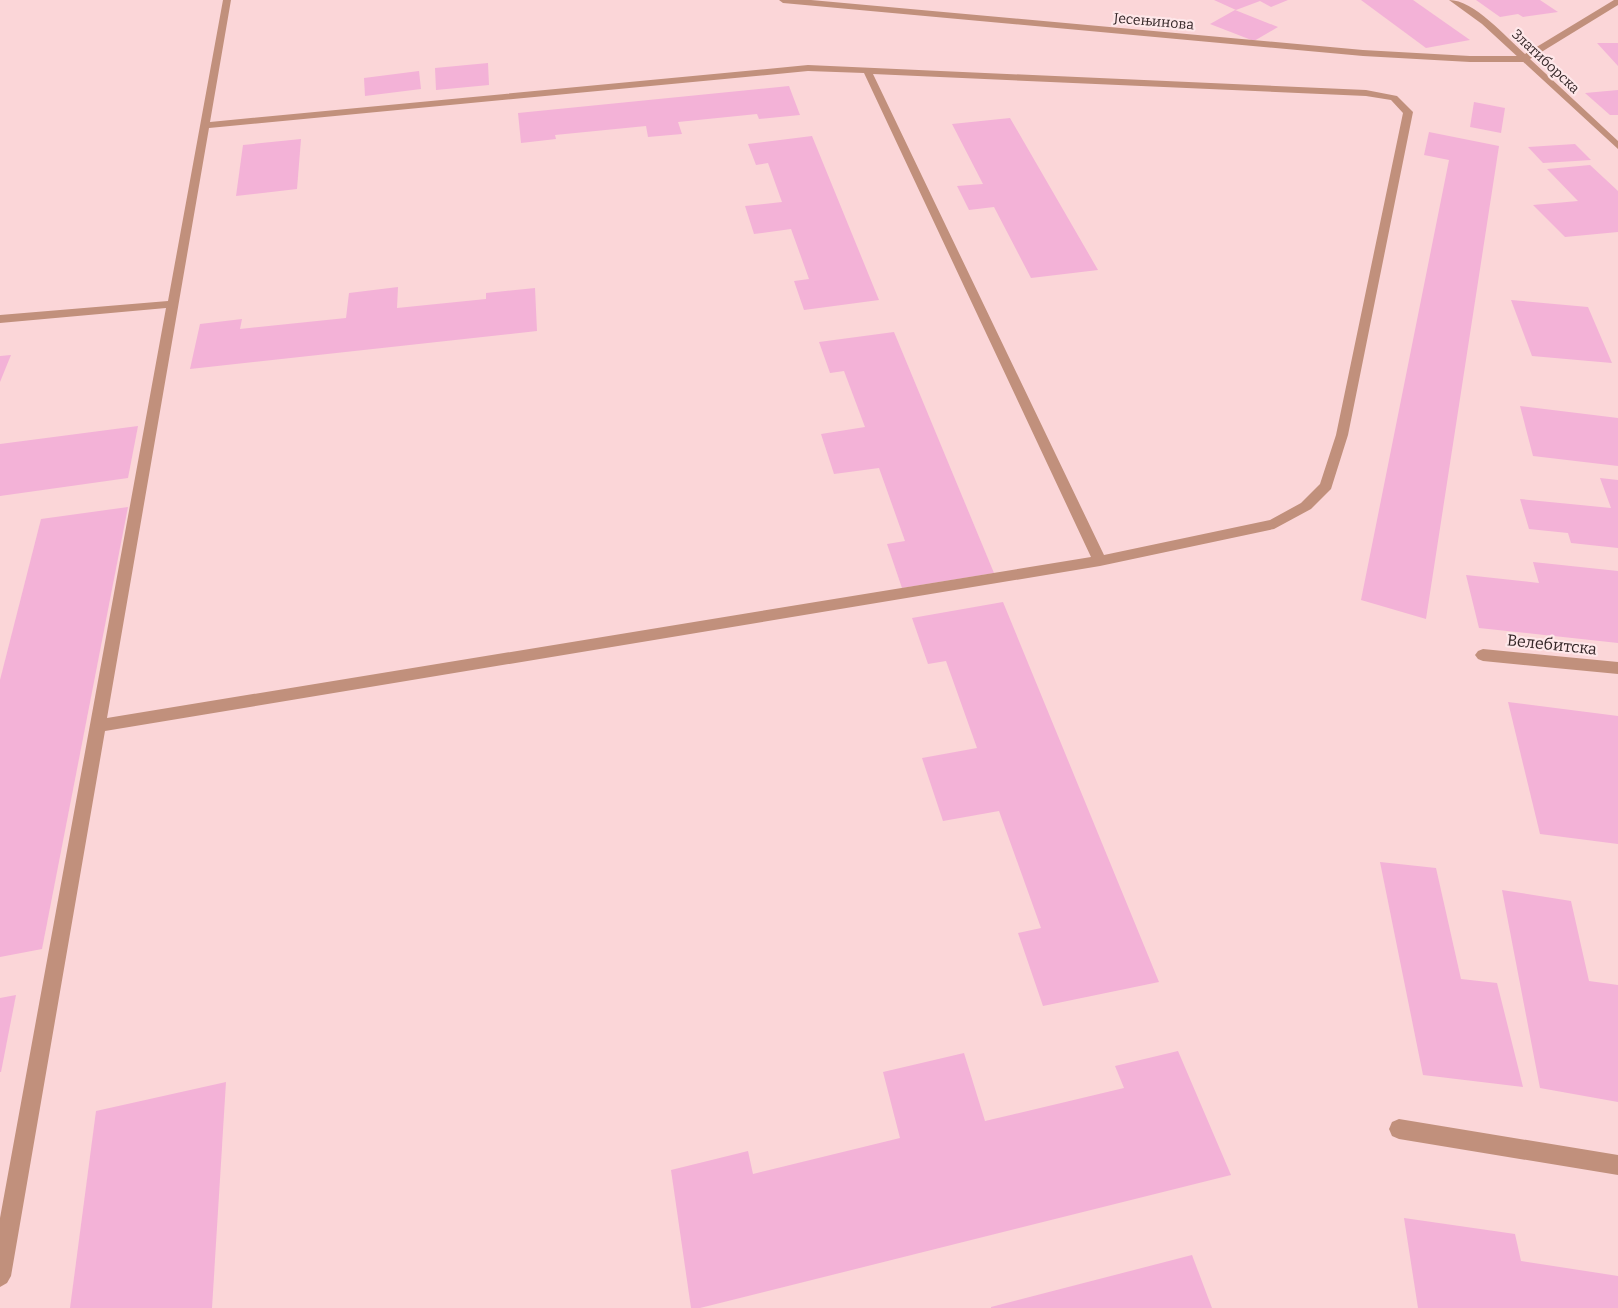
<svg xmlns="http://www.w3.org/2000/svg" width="1618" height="1308" font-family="Bitter,serif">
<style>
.building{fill:#f3b2d7}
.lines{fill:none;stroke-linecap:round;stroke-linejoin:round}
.service{fill:#c1907c;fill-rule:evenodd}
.minor{fill:#c1907c;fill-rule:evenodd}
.labels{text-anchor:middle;stroke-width:4.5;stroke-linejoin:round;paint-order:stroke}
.far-street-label{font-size:14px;fill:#332526;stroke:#fee7e9}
.street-label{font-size:16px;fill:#332526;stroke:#fee7e9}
</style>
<rect width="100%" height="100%" fill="#fbd6d8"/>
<!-- building -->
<g class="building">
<path d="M 1214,0 L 1288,0 L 1271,7 L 1260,1 L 1236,10 Z"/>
<path d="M 1361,0 L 1413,0 L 1470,40 L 1426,48 Z"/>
<path d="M 1476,0 L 1540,0 L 1558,12 L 1523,17 L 1518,14 L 1500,17 Z"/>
<path d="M 1235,10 L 1278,27 L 1254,41 L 1210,24 Z"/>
<path d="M 1597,43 L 1618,43 L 1618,66 Z"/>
<path d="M 488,63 L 489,85 L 436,90 L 435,68 Z"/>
<path d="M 419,71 L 421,89 L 365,96 L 364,78 Z"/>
<path d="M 789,86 L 800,115 L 759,119 L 757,114 L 678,122 L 682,134 L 648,137 L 646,126 L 555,135 L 556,139 L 521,143 L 518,113 Z"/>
<path d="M 1618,90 L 1618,115 L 1610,115 L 1585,93 Z"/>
<path d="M 1474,102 L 1505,108 L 1501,133 L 1470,127 Z"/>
<path d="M 1010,118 L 1098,270 L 1031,278 L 994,207 L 969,210 L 957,186 L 983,184 L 952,124 Z"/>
<path d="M 1429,132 L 1499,146 L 1426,619 L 1361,600 L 1449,160 L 1424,155 Z"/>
<path d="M 812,136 L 879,300 L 804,310 L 794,281 L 809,279 L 791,229 L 754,234 L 745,206 L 782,202 L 768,163 L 756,165 L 748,144 Z"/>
<path d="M 301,139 L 297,189 L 236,196 L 243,145 Z"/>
<path d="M 1575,144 L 1591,160 L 1543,163 L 1528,147 Z"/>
<path d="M 1590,165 L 1618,191 L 1618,232 L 1565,237 L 1533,205 L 1578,201 L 1547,169 Z"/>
<path d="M 398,287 L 397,308 L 486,299 L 486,293 L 535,288 L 537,331 L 190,369 L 200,324 L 242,319 L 240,329 L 346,318 L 349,293 Z"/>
<path d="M 1511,300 L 1588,307 L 1612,363 L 1532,356 Z"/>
<path d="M 894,332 L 994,573 L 902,588 L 887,544 L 905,541 L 879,468 L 834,474 L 821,434 L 865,427 L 844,371 L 830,373 L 819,342 Z"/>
<path d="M 11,355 L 0,382 L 0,356 Z"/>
<path d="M 1520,406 L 1618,418 L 1618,466 L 1533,456 Z"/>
<path d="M 138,426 L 128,478 L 0,496 L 0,444 Z"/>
<path d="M 1600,478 L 1618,480 L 1618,548 L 1571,543 L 1568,533 L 1529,529 L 1520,499 L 1611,508 Z"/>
<path d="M 128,507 L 42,949 L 0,957 L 0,680 L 41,519 Z"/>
<path d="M 1533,562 L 1618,571 L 1618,643 L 1479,628 L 1466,575 L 1539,583 Z"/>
<path d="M 1003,602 L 1159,982 L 1043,1006 L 1018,933 L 1041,928 L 999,811 L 943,821 L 922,758 L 977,748 L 946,661 L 928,664 L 912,618 Z"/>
<path d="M 1508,702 L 1618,716 L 1618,844 L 1540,834 Z"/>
<path d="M 1380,862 L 1436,868 L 1461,979 L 1497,983 L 1523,1087 L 1423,1075 Z"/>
<path d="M 1502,890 L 1571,901 L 1589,981 L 1618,985 L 1618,1102 L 1540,1088 Z"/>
<path d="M 16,995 L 1,1072 L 0,1072 L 0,998 Z"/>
<path d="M 1178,1051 L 1231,1175 L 700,1308 L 691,1308 L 671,1170 L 748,1151 L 753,1174 L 900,1138 L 883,1072 L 964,1053 L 985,1121 L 1124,1088 L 1115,1066 Z"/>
<path d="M 226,1082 L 212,1308 L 70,1308 L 96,1111 Z"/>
<path d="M 1404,1218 L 1515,1234 L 1521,1261 L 1618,1276 L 1618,1308 L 1418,1308 Z"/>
<path d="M 1192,1255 L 1212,1308 L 991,1308 L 991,1307 Z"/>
</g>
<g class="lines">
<!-- service -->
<g class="service">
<path d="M 223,0 L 231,0 L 210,122 L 808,65 L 1366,90 L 1397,96 L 1413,112 L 1348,435 L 1331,489 L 1311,509 L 1274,529 L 1100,566 L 105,731 L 11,1276 L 7,1283 L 0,1287 L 0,1218 L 166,308 L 0,323 L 0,315 L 168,301 ZM 808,71 L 864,73 L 1091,557 L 107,718 L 209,128 ZM 873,74 L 1366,96 L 1391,100 L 1403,113 L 1336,435 L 1320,484 L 1301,503 L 1270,520 L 1104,555 Z"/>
<path d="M 779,0 L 811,0 L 1363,50 L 1470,56 L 1523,56 L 1528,59 L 1523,62 L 1470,62 L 1363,56 L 783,3 Z"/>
</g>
<!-- minor -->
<g class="minor">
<path d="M 1449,0 C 1474,0 1506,37 1525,54 L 1614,0 L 1618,0 L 1618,5 L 1530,59 L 1618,141 L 1618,149 L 1482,24 Z"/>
<path d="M 1483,649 L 1618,662 L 1618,674 L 1483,661 L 1478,659 L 1475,655 L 1478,651 Z"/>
<path d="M 1399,1119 L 1618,1155 L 1618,1175 L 1399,1139 L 1392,1136 L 1389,1129 L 1392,1122 Z"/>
</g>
</g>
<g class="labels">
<!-- far-street labels -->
<g class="far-street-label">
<text transform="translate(1154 21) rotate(5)" y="5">Јесењинова</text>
<text transform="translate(1546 61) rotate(43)" y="5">Златиборска</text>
</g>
<!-- street labels -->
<g class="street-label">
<text transform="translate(1552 644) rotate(6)" y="6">Велебитска</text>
</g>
</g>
</svg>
